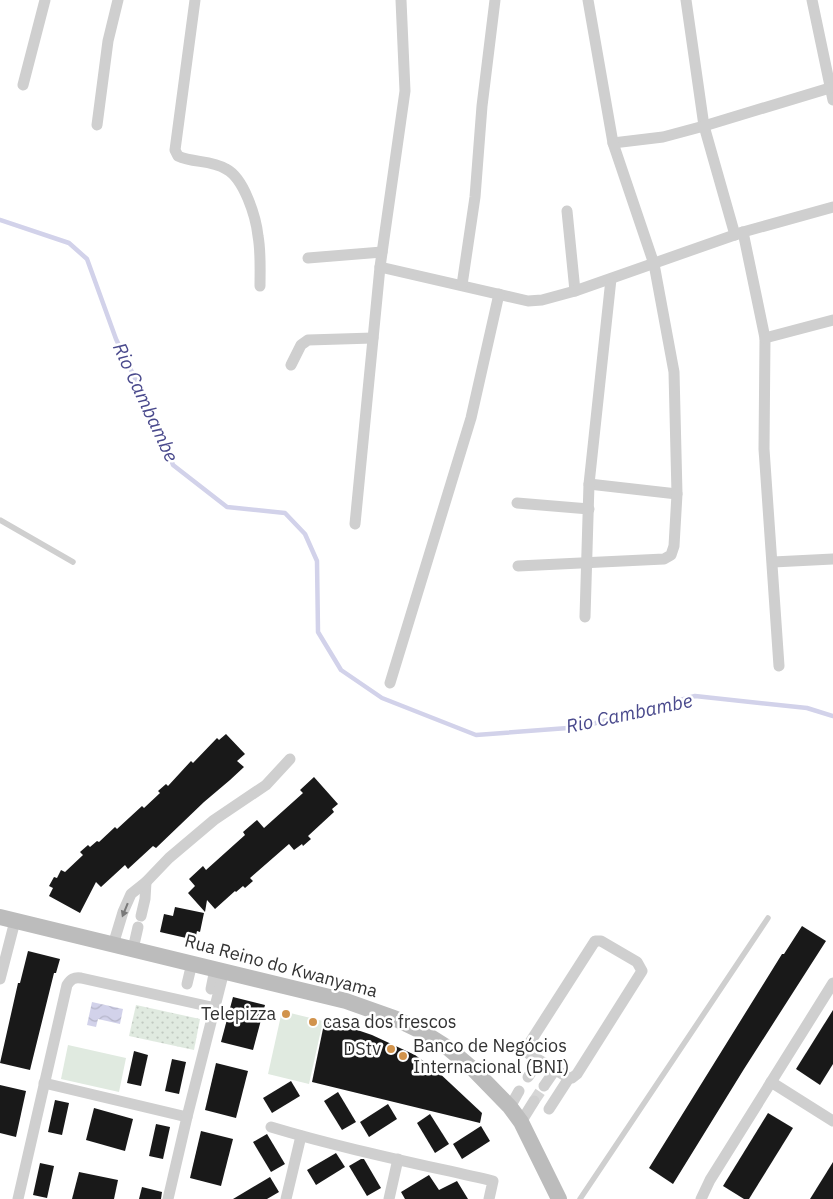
<svg xmlns="http://www.w3.org/2000/svg" width="833" height="1199" font-family="'IBM Plex Sans',sans-serif">
<style>
.grass{fill:url(#grass-dots)}
.garden{fill:#e0eae0}
.water{fill:url(#water-waves)}
.lines{fill:none;stroke-linecap:round;stroke-linejoin:round}
.stream{stroke:#d2d2ea;stroke-width:4.5}
.building{fill:#191919}
.street-tunnel{stroke:#d6d6d6;stroke-width:11;stroke-dasharray:11 5.5;stroke-linecap:butt}
.lane{stroke:#cfcfcf;stroke-width:5.5}
.street{stroke:#cfcfcf;stroke-width:11}
.secondary{stroke:#bcbcbc;stroke-width:16}
.oneway{fill:#797979}
.poi-dot{fill:#d1934c;stroke:#fff;stroke-width:2}
.labels{text-anchor:middle;stroke-width:5;stroke-linejoin:round;paint-order:stroke}
.street-label{font-size:18px;fill:#323232;stroke:#fff}
.poi-label{font-size:18px;fill:#323232;stroke:#fff;text-anchor:end}
.water-label{font-size:19px;font-style:italic;fill:#49498c;stroke:#fff}
</style>
<defs>
<pattern id="grass-dots" width="8" height="8" patternUnits="userSpaceOnUse" patternTransform="scale(1.25)"><rect width="8" height="8" fill="#e0eae0"/><path d="M2 2h.1M6 6h.1" fill="none" stroke="#c1c9c1" stroke-width="1.8" stroke-linecap="round"/></pattern>
<pattern id="water-waves" width="16" height="10" patternUnits="userSpaceOnUse" patternTransform="scale(1.25)"><rect width="16" height="10" fill="#d2d2ea"/><path d="M0 5q4-4 8 0t8 0" fill="none" stroke="#b5b5c9"/></pattern>
</defs>
<rect width="100%" height="100%" fill="#fff"/>
<!-- grass -->
<path class="grass" d="M 136,1005 L 200,1019 L 194,1050 L 129,1036 Z"/>
<!-- garden -->
<g class="garden">
<path d="M 282,1011 L 323,1021 L 309,1084 L 268,1074 Z"/>
<path d="M 68,1045 L 126,1058 L 119,1092 L 61,1079 Z"/>
</g>
<!-- water -->
<path class="water" d="M 92,1002 L 123,1009 L 120,1024 L 98,1019 L 96,1027 L 87,1025 Z"/>
<g class="lines">
<!-- stream -->
<path class="stream" d="M 0,220 L 69,243 L 87,259 L 116,339 L 160,430 L 173,465 L 227,507 L 285,513 L 305,534 L 317,561 L 318,632 L 341,670 L 382,698 L 476,735 L 581,727 L 695,696 L 807,708 L 833,716"/>
</g>
<!-- building -->
<g class="building">
<path d="M 226,734 L 245,754 L 237,761 L 244,767 L 230,780 L 204,802 L 156,848 L 153,846 L 128,869 L 125,865 L 101,887 L 96,882 L 80,913 L 49,896 L 53,888 L 49,886 L 54,877 L 57,878 L 61,870 L 65,872 L 83,855 L 80,852 L 88,845 L 90,847 L 97,841 L 99,842 L 115,827 L 117,829 L 142,806 L 144,808 L 160,793 L 158,791 L 166,784 L 168,786 L 191,761 L 193,763 L 217,738 L 219,740 Z"/>
<path d="M 314,777 L 338,804 L 332,809 L 334,812 L 308,836 L 311,839 L 303,846 L 302,844 L 294,850 L 289,844 L 250,878 L 253,881 L 245,888 L 243,886 L 236,892 L 235,891 L 215,909 L 207,900 L 205,912 L 188,893 L 195,886 L 189,879 L 203,866 L 206,870 L 245,835 L 243,832 L 257,820 L 264,828 L 303,793 L 300,790 Z"/>
<path d="M 175,907 L 204,913 L 200,932 L 197,931 L 195,940 L 160,932 L 164,914 L 173,916 Z"/>
<path d="M 802,926 L 826,941 L 744,1069 L 673,1184 L 649,1168 L 782,954 L 784,954 Z"/>
<path d="M 28,951 L 60,959 L 56,973 L 54,973 L 30,1070 L 0,1063 L 18,983 L 20,983 Z"/>
<path d="M 233,997 L 265,1005 L 253,1050 L 221,1042 Z"/>
<path d="M 833,1010 L 833,1064 L 820,1085 L 796,1069 Z"/>
<path d="M 325,1019 L 372,1035 L 415,1055 L 436,1070 L 482,1113 L 480,1123 L 312,1082 Z"/>
<path d="M 134,1051 L 148,1055 L 141,1086 L 127,1083 Z"/>
<path d="M 172,1059 L 186,1062 L 179,1094 L 165,1091 Z"/>
<path d="M 216,1063 L 248,1071 L 236,1118 L 205,1110 Z"/>
<path d="M 291,1081 L 300,1096 L 272,1113 L 263,1098 Z"/>
<path d="M 0,1085 L 26,1091 L 16,1137 L 0,1133 Z"/>
<path d="M 338,1092 L 356,1122 L 342,1130 L 324,1101 Z"/>
<path d="M 55,1100 L 69,1103 L 62,1135 L 48,1132 Z"/>
<path d="M 388,1104 L 397,1119 L 369,1137 L 360,1122 Z"/>
<path d="M 94,1108 L 133,1119 L 125,1151 L 86,1140 Z"/>
<path d="M 768,1113 L 793,1128 L 749,1199 L 744,1199 L 723,1186 Z"/>
<path d="M 430,1114 L 449,1144 L 435,1153 L 417,1123 Z"/>
<path d="M 156,1124 L 170,1127 L 163,1159 L 149,1156 Z"/>
<path d="M 481,1126 L 490,1141 L 462,1159 L 453,1144 Z"/>
<path d="M 201,1131 L 233,1139 L 221,1186 L 190,1178 Z"/>
<path d="M 267,1134 L 285,1164 L 271,1172 L 253,1142 Z"/>
<path d="M 336,1153 L 345,1167 L 316,1185 L 307,1170 Z"/>
<path d="M 361,1159 L 364,1159 L 381,1188 L 367,1196 L 349,1166 Z"/>
<path d="M 833,1162 L 833,1199 L 810,1199 Z"/>
<path d="M 40,1163 L 54,1166 L 47,1198 L 33,1195 Z"/>
<path d="M 79,1172 L 118,1180 L 114,1199 L 72,1199 Z"/>
<path d="M 429,1175 L 439,1190 L 457,1181 L 468,1199 L 405,1199 L 401,1192 Z"/>
<path d="M 270,1177 L 279,1192 L 267,1199 L 233,1199 Z"/>
<path d="M 142,1187 L 162,1192 L 161,1199 L 139,1199 Z"/>
</g>
<g class="lines">
<!-- street-tunnel -->
<path class="street-tunnel" d="M 534,1101 L 544,1086"/>
<!-- lane -->
<g class="lane">
<path d="M 0,520 L 73,562"/>
<path d="M 580,1199 L 768,918"/>
</g>
<!-- street -->
<g class="street">
<path d="M 195,0 L 175,150 L 178,156 C 193,163 211,160 226,169 C 244,178 256,217 258,236 C 261,252 260,270 260,286"/>
<path d="M 686,0 L 704,126 L 735,235"/>
<path d="M 812,0 L 833,100"/>
<path d="M 23,85 L 45,0"/>
<path d="M 97,125 L 108,41 L 118,0"/>
<path d="M 613,143 L 663,137 L 704,126 L 833,87"/>
<path d="M 567,211 L 575,291"/>
<path d="M 743,232 L 765,338 L 764,449 L 779,666"/>
<path d="M 308,258 L 382,252"/>
<path d="M 380,267 L 528,301 L 542,300 L 575,291 L 743,232 L 833,207"/>
<path d="M 462,285 L 475,197 L 482,106 L 495,0"/>
<path d="M 765,338 L 833,320"/>
<path d="M 291,365 L 301,345 L 308,340 L 373,338"/>
<path d="M 589,484 L 677,494"/>
<path d="M 517,503 L 589,509"/>
<path d="M 355,524 L 380,267 L 405,91 L 401,0"/>
<path d="M 773,562 L 833,559"/>
<path d="M 518,566 L 664,559 L 671,555 L 674,546 L 677,494 L 674,372 L 654,264 L 613,143 L 588,0"/>
<path d="M 585,617 L 589,484 L 611,279"/>
<path d="M 390,683 L 471,418 L 499,294"/>
<path d="M 141,916 L 145,899 L 146,882"/>
<path d="M 595,941 L 601,941 L 637,962 L 642,971 L 577,1074 L 572,1078 L 569,1078 L 529,1054 L 527,1047 Z"/>
<path d="M 113,945 L 123,912 L 131,894 L 146,882 L 169,858 L 214,820 L 266,785 L 290,759"/>
<path d="M 133,949 L 138,927"/>
<path d="M 0,979 L 15,921"/>
<path d="M 187,984 L 192,963"/>
<path d="M 211,989 L 215,969"/>
<path d="M 528,1077 L 539,1061"/>
<path d="M 771,1082 L 833,1121"/>
<path d="M 44,1083 L 187,1117"/>
<path d="M 544,1086 L 555,1070"/>
<path d="M 510,1107 L 519,1091"/>
<path d="M 549,1109 L 569,1078"/>
<path d="M 521,1122 L 534,1101"/>
<path d="M 271,1127 C 344,1149 419,1164 493,1181 L 489,1199"/>
<path d="M 18,1199 L 67,985 C 71,979 74,977 81,978 L 216,1008"/>
<path d="M 168,1199 L 187,1117 L 224,971"/>
<path d="M 286,1199 L 301,1136"/>
<path d="M 389,1199 L 398,1159"/>
<path d="M 701,1199 L 710,1180 L 833,983"/>
</g>
<!-- secondary -->
<path class="secondary" d="M 0,917 L 346,1001 L 394,1018 L 421,1031 L 448,1048 L 474,1070 L 510,1107 L 521,1122 L 559,1199"/>
</g>
<!-- one-way arrows -->
<defs><path id="oneway-solid" d="M-6-.8H1V-3.2L6.5 0L1 3.2V.8H-6Z" transform="scale(1.25)"/></defs>
<use class="oneway" href="#oneway-solid" transform="translate(125 910) rotate(112)"/>
<!-- markers -->
<g class="poi-dot">
<circle cx="286" cy="1014" r="5"/>
<circle cx="313" cy="1022" r="5"/>
<circle cx="391" cy="1049" r="5"/>
<circle cx="403" cy="1056" r="5"/>
</g>
<g class="labels">
<!-- street labels -->
<g class="street-label">
<text transform="translate(281 966) rotate(15)" y="6">Rua Reino do Kwanyama</text>
</g>
<!-- poi labels -->
<g class="poi-label">
<text x="276" y="1020">Telepizza</text>
<text x="323" y="1028" text-anchor="start">casa dos frescos</text>
<text x="413" y="1052" text-anchor="start">Banco de Negócios<tspan x="413" dy="21">Internacional (BNI)</tspan></text>
<text x="381" y="1055">DStv</text>
</g>
<!-- water labels -->
<g class="water-label">
<text transform="translate(146 402) rotate(65)" y="7">Rio Cambambe</text>
<text transform="translate(629 713) rotate(-12)" y="7">Rio Cambambe</text>
</g>
</g>
</svg>
